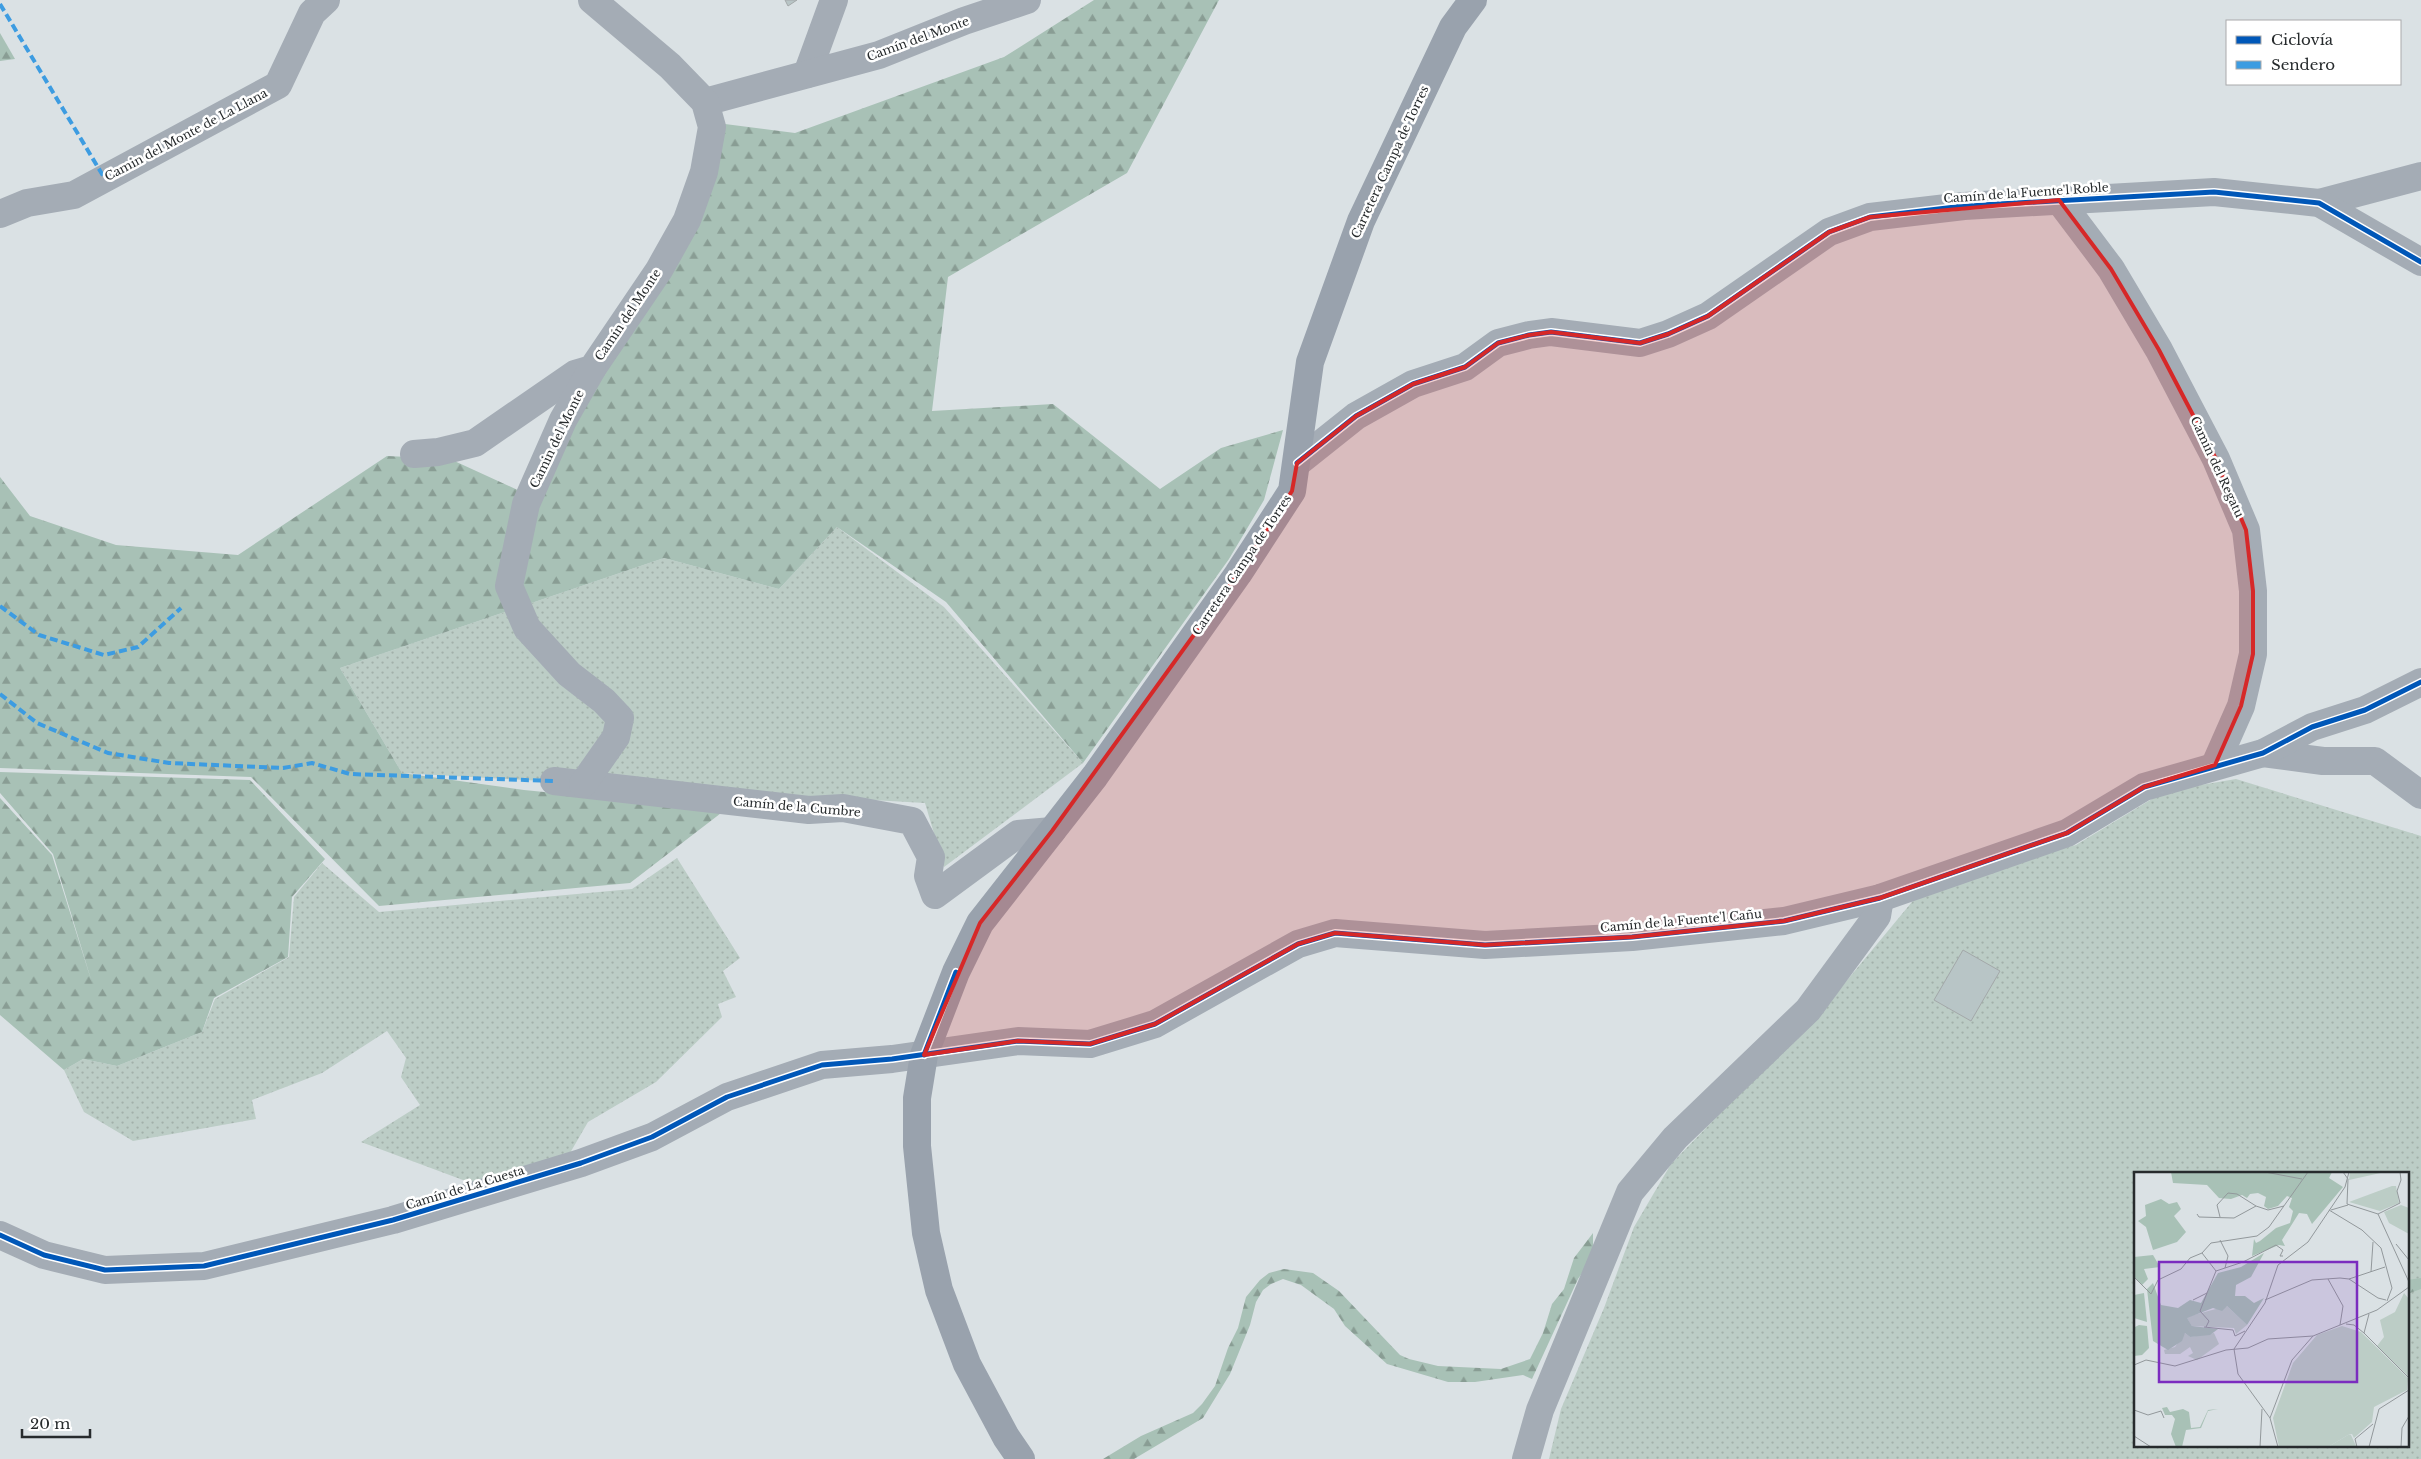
<svg xmlns="http://www.w3.org/2000/svg" width="2421" height="1459" font-family="'Libre Baskerville',serif">
<style>
.grass{fill:url(#grass-dots);fill-rule:evenodd}
.forest{fill:url(#forest-firs)}
.building{fill:#b8c5c6;stroke:#a3a8a9}
.lines{fill:none;stroke-linecap:round;stroke-linejoin:round}
.street{stroke:#a4acb5;stroke-width:28}
.secondary{stroke:#99a2ad;stroke-width:28}
.quiet{stroke:#3d9ce1;stroke-width:4;stroke-dasharray:8 4;stroke-linecap:butt}
.cycleway-casing{stroke:#fff;stroke-width:8}
.cycleway{stroke:#0057b8;stroke-width:5}
.marked{fill:#d62828;fill-opacity:0.2;stroke:#d62828;stroke-width:4;stroke-linejoin:round}
.labels{text-anchor:middle;stroke-width:5;stroke-linejoin:round;paint-order:stroke}
.street-label{font-size:12px;fill:#272b2d;stroke:#fff}
.inset-road{fill:none;stroke:#92989b;stroke-width:1}
.view{fill:#7b2cbf;fill-opacity:0.15;stroke:#7b2cbf;stroke-width:2.5}
.inset-edge{fill:none;stroke:#272b2d;stroke-width:2.5}
</style>
<defs>
<pattern id="grass-dots" width="8" height="8" patternUnits="userSpaceOnUse" patternTransform="scale(1.25)"><rect width="8" height="8" fill="#bccdc6"/><path d="M2 2h.1M6 6h.1" fill="none" stroke="#a2b0aa" stroke-width="1.8" stroke-linecap="round"/></pattern>
<pattern id="forest-firs" width="22" height="20" patternUnits="userSpaceOnUse" patternTransform="scale(1.25)"><rect width="22" height="20" fill="#a8c1b6"/><path d="M5 1l3.5 6h-7zM16 11l3.5 6h-7z" fill="#899d94"/></pattern>
</defs>
<rect width="100%" height="100%" fill="#dae1e4"/>
<!-- grass -->
<g class="grass">
<path d="M 837,527 L 944,607 L 1083,763 L 944,867 L 925,803 L 402,773 L 340,668 L 664,558 L 779,589 Z"/>
<path d="M 2236,779 L 2421,836 L 2421,1459 L 1549,1459 L 1561,1409 L 1604,1308 L 1634,1227 L 1671,1164 L 1834,996 L 1926,885 L 2076,845 L 2165,791 ZM 2135,1173 L 2407,1173 L 2407,1445 L 2135,1445 Z"/>
<path d="M 677,858 L 740,958 L 723,971 L 736,997 L 718,1004 L 722,1017 L 656,1082 L 588,1122 L 570,1153 L 471,1183 L 361,1142 L 420,1105 L 401,1077 L 406,1058 L 387,1031 L 322,1073 L 252,1100 L 256,1119 L 133,1141 L 84,1112 L 64,1070 L 83,1059 L 117,1066 L 202,1032 L 215,999 L 289,957 L 294,897 L 322,863 L 379,912 L 632,889 Z"/>
</g>
<!-- forest -->
<g class="forest">
<path d="M 1094,0 L 1219,0 L 1127,173 L 948,277 L 932,411 L 1053,404 L 1160,489 L 1221,448 L 1283,430 L 1264,500 L 1229,559 L 1083,763 L 946,602 L 837,527 L 779,589 L 664,558 L 340,668 L 402,773 L 524,790 L 725,810 L 630,883 L 379,906 L 251,777 L 0,768 L 0,477 L 30,516 L 116,545 L 238,555 L 387,456 L 450,459 L 522,492 L 665,258 L 725,124 L 795,133 L 1004,57 Z"/>
<path d="M 0,33 L 15,59 L 0,61 Z"/>
<path d="M 0,772 L 250,780 L 325,859 L 292,897 L 288,957 L 214,998 L 202,1032 L 117,1066 L 83,1059 L 64,1070 L 0,1015 L 0,798 L 52,855 L 93,986 L 53,854 L 0,793 Z"/>
<path d="M 1593,1233 L 1593,1257 L 1578,1279 L 1532,1379 L 1523,1375 L 1475,1382 L 1448,1382 L 1387,1364 L 1345,1326 L 1334,1309 L 1301,1285 L 1283,1279 L 1271,1284 L 1263,1290 L 1256,1302 L 1250,1325 L 1230,1374 L 1203,1418 L 1134,1459 L 1103,1459 L 1141,1436 L 1193,1413 L 1202,1404 L 1215,1386 L 1228,1348 L 1238,1328 L 1246,1297 L 1260,1280 L 1269,1273 L 1284,1269 L 1313,1273 L 1339,1291 L 1400,1355 L 1409,1359 L 1438,1366 L 1501,1369 L 1530,1359 L 1543,1333 L 1552,1304 L 1564,1289 L 1574,1258 Z"/>
<path d="M 2421,1278 L 2421,1289 L 2407,1294 L 2407,1280 Z"/>
</g>
<!-- building -->
<g class="building">
<path d="M 785,0 L 797,0 L 788,6 Z"/>
<path d="M 1963,950 L 2000,971 L 1971,1021 L 1934,1000 Z"/>
</g>
<g class="lines">
<!-- street -->
<g class="street">
<path d="M 807,74 L 834,0"/>
<path d="M 705,102 L 879,55 L 964,21 L 1027,0"/>
<path d="M 2059,200 L 2111,269 L 2159,350 L 2216,459 L 2246,530 L 2253,591 L 2253,654 L 2241,706 L 2215,765"/>
<path d="M 2319,203 L 2421,176"/>
<path d="M 0,214 L 27,203 L 74,195 L 278,85 L 312,13 L 326,0"/>
<path d="M 414,454 L 438,452 L 475,443 L 575,374 L 592,369 L 659,270 L 687,220 L 704,172 L 712,127 L 705,102 L 670,66 L 592,0"/>
<path d="M 1297,463 L 1356,416 L 1413,384 L 1465,367 L 1498,343 L 1529,335 L 1551,332 L 1640,343 L 1668,334 L 1708,316 L 1829,232 L 1870,217 L 1964,206 L 2214,192 L 2319,203 L 2421,262"/>
<path d="M 2263,753 L 2323,761 L 2375,761 L 2421,795"/>
<path d="M 554,781 L 809,810 L 843,808 L 912,821 L 931,857 L 928,876 L 935,895 L 1018,834 L 1052,831"/>
<path d="M 583,784 L 616,737 L 620,718 L 604,701 L 569,674 L 527,628 L 509,586 L 526,504 L 563,420 L 592,369"/>
<path d="M 0,1235 L 44,1255 L 105,1270 L 204,1266 L 393,1220 L 581,1163 L 652,1137 L 727,1097 L 822,1065 L 892,1059 L 1018,1041 L 1090,1044 L 1155,1024 L 1298,944 L 1335,933 L 1485,945 L 1632,937 L 1784,921 L 1880,898 L 2067,833 L 2144,787 L 2263,753 L 2312,727 L 2365,710 L 2421,682"/>
<path d="M 1526,1459 L 1540,1410 L 1630,1192 L 1675,1138 L 1808,1010 L 1877,916 L 1880,898"/>
</g>
<!-- secondary -->
<path class="secondary" d="M 1021,1459 L 1006,1437 L 967,1364 L 939,1290 L 926,1233 L 917,1146 L 917,1098 L 924,1055 L 956,972 L 980,923 L 1095,776 L 1238,574 L 1292,491 L 1310,362 L 1361,221 L 1453,27 L 1473,0"/>
<!-- quiet -->
<g class="quiet">
<path d="M 0,4 L 105,179"/>
<path d="M 0,606 L 39,635 L 104,655 L 138,647 L 181,608"/>
<path d="M 0,694 L 37,723 L 108,753 L 169,763 L 283,768 L 312,763 L 350,774 L 554,781"/>
</g>
<!-- cycleway casing -->
<g class="cycleway-casing">
<g id="cycleway">
<path d="M 1297,463 L 1356,416 L 1413,384 L 1465,367 L 1498,343 L 1529,335 L 1551,332 L 1640,343 L 1668,334 L 1708,316 L 1829,232 L 1870,217 L 1964,206 L 2214,192 L 2319,203 L 2421,262"/>
<path d="M 924,1055 L 956,972"/>
<path d="M 0,1235 L 44,1255 L 105,1270 L 204,1266 L 393,1220 L 581,1163 L 652,1137 L 727,1097 L 822,1065 L 892,1059 L 1018,1041 L 1090,1044 L 1155,1024 L 1298,944 L 1335,933 L 1485,945 L 1632,937 L 1784,921 L 1880,898 L 2067,833 L 2144,787 L 2263,753 L 2312,727 L 2365,710 L 2421,682"/>
</g>
</g>
<!-- cycleway -->
<use href="#cycleway" class="cycleway"/>
</g>
<!-- marked area -->
<path class="marked" d="M 2059,200 L 2111,269 L 2159,350 L 2216,459 L 2246,530 L 2253,591 L 2253,654 L 2241,706 L 2215,765 L 2144,787 L 2067,833 L 1880,898 L 1784,921 L 1632,937 L 1485,945 L 1335,933 L 1298,944 L 1155,1024 L 1090,1044 L 1018,1041 L 924,1055 L 980,923 L 1052,831 L 1238,574 L 1292,491 L 1297,463 L 1356,416 L 1413,384 L 1465,367 L 1498,343 L 1529,335 L 1551,332 L 1640,343 L 1668,334 L 1708,316 L 1829,232 L 1870,217 Z"/>
<g class="labels">
<!-- street labels -->
<g class="street-label">
<text transform="translate(918 39) rotate(-20)" y="4">Camín del Monte</text>
<text transform="translate(186 135) rotate(-28)" y="4">Camin del Monte de La Llana</text>
<text transform="translate(1390 162) rotate(-65)" y="4">Carretera Campa de Torres</text>
<text transform="translate(2026 193) rotate(-4)" y="4">Camín de la Fuente'l Roble</text>
<text transform="translate(628 315) rotate(-56)" y="4">Camín del Monte</text>
<text transform="translate(557 439) rotate(-64)" y="4">Camin del Monte</text>
<text transform="translate(2217 467) rotate(65)" y="4">Camín del Regatu</text>
<text transform="translate(1242 565) rotate(-56)" y="4">Carretera Campa de Torres</text>
<text transform="translate(797 807) rotate(5)" y="4">Camín de la Cumbre</text>
<text transform="translate(1681 921) rotate(-5)" y="4">Camín de la Fuente'l Cañu</text>
<text transform="translate(465 1188) rotate(-17)" y="4">Camín de La Cuesta</text>
</g>
</g>
<!-- overview -->
<g transform="translate(2134 1172)">
<rect width="275" height="275" fill="#dae1e4"/>
<path d="M 216,0 L 251,0 L 215,8 ZM 258,14 L 262,14 L 265,31 L 246,39 L 215,30 ZM 267,33 L 275,36 L 275,62 L 255,51 L 250,40 ZM 270,121 L 275,127 L 275,205 L 243,174 L 250,165 L 246,148 L 261,140 ZM 93,134 L 113,153 L 102,162 L 100,156 L 58,154 L 52,145 ZM 208,154 L 227,160 L 274,206 L 273,218 L 240,235 L 238,250 L 220,266 L 218,262 L 214,263 L 194,275 L 145,275 L 139,246 L 159,191 L 183,163 ZM 51,161 L 56,165 L 80,161 L 85,172 L 63,188 L 54,184 L 59,181 L 56,175 L 46,182 L 31,182 L 30,178 L 41,175 Z" fill="#bccdc6"/>
<path d="M 37,0 L 198,0 L 195,6 L 209,15 L 178,52 L 173,42 L 165,41 L 148,68 L 151,74 L 145,73 L 118,84 L 120,67 L 122,71 L 126,69 L 142,56 L 156,51 L 159,39 L 155,35 L 158,26 L 153,24 L 144,34 L 134,37 L 130,34 L 132,25 L 124,21 L 116,22 L 113,26 L 108,23 L 97,27 L 85,26 L 73,13 L 39,11 ZM 27,27 L 35,32 L 43,30 L 47,37 L 40,44 L 52,60 L 43,70 L 19,78 L 12,55 L 4,49 L 12,44 L 11,33 ZM 130,81 L 117,105 L 102,113 L 101,124 L 111,124 L 120,131 L 130,126 L 113,153 L 93,134 L 88,139 L 79,136 L 53,146 L 58,154 L 84,157 L 76,163 L 56,165 L 51,161 L 48,169 L 34,178 L 19,169 L 13,117 L 19,111 L 27,133 L 44,136 L 56,128 L 67,131 L 84,101 L 107,95 ZM 19,83 L 26,95 L 10,97 L 14,107 L 8,113 L 0,105 L 0,85 ZM 10,121 L 13,150 L 0,146 L 0,123 ZM 5,153 L 13,154 L 15,176 L 8,183 L 0,184 L 1,155 ZM 33,235 L 36,240 L 49,237 L 55,240 L 57,256 L 66,255 L 74,238 L 84,237 L 74,239 L 67,256 L 52,258 L 48,275 L 42,275 L 37,262 L 41,247 L 38,243 L 31,243 L 28,236 Z" fill="#a8c1b6"/>
<path d="M 217,263 L 222,274 L 194,275 L 214,263 Z" fill="#bccdc6"/>
<path class="inset-road" d="M 131,0 L 168,7M 209,0 L 214,7 L 213,32 L 244,42 L 275,110M 195,38 L 228,58 L 247,76 L 258,116 L 253,129M 197,38 L 214,33M 63,42 L 65,45 L 100,46 L 122,34 L 134,38 L 150,34M 244,42 L 266,31 L 263,19 L 267,8 L 266,0M 86,45 L 83,33 L 94,21 L 103,22 L 122,34M 86,68 L 94,84 L 91,96M 262,72 L 275,88M 68,81 L 82,99M 82,99 L 109,90 L 142,73 L 149,78 L 146,84 L 149,84M 237,100 L 239,70M 0,105 L 17,122 L 24,108 L 47,97 L 56,86 L 68,81 L 77,71 L 123,64 L 135,55 L 174,0M 194,107 L 209,134 L 206,153M 215,107 L 251,95M 59,128 L 73,121 L 82,99M 131,128 L 178,108 L 206,106 L 215,107 L 244,126 L 252,128M 212,152 L 220,153 L 230,161 L 275,206M 70,155 L 99,158 L 101,164 L 111,159M 72,155 L 75,149 L 66,139 L 73,121M 230,161 L 235,142M 0,193 L 12,188 L 41,194 L 92,178 L 114,176 L 134,167 L 179,164 L 243,138 L 275,115M 0,238 L 14,243 L 27,239 L 30,246M 136,246 L 158,188 L 179,164M 0,264 L 17,275M 126,275 L 128,237M 144,275 L 136,246 L 104,202 L 100,177 L 131,131 L 144,93 L 174,70 L 211,15 L 215,0M 223,275 L 221,267 L 239,252M 235,275 L 245,237 L 275,218M 267,275 L 268,256 L 275,244"/>
<path class="view" d="M 25,90 L 223,90 L 223,210 L 25,210 Z"/>
<rect width="275" height="275" class="inset-edge"/>
</g>
<!-- legend -->
<rect x="2226" y="20" width="175" height="65" fill="#ffffff" stroke="#a9aaab"/>
<rect x="2236" y="36" width="25" height="8" fill="#0057b8" stroke="#a9aaab"/>
<text x="2271" y="45" font-size="15" fill="#272b2d">Ciclovía</text>
<rect x="2236" y="61" width="25" height="8" fill="#3d9ce1" stroke="#a9aaab"/>
<text x="2271" y="70" font-size="15" fill="#272b2d">Sendero</text>
<!-- scale -->
<path d="M22 1429v8h68v-8" fill="none" stroke="#272b2d" stroke-width="2.5"/>
<text x="30" y="1429" font-size="15" fill="#272b2d" stroke="#ffffff" stroke-width="4" paint-order="stroke">20 m</text>
</svg>
